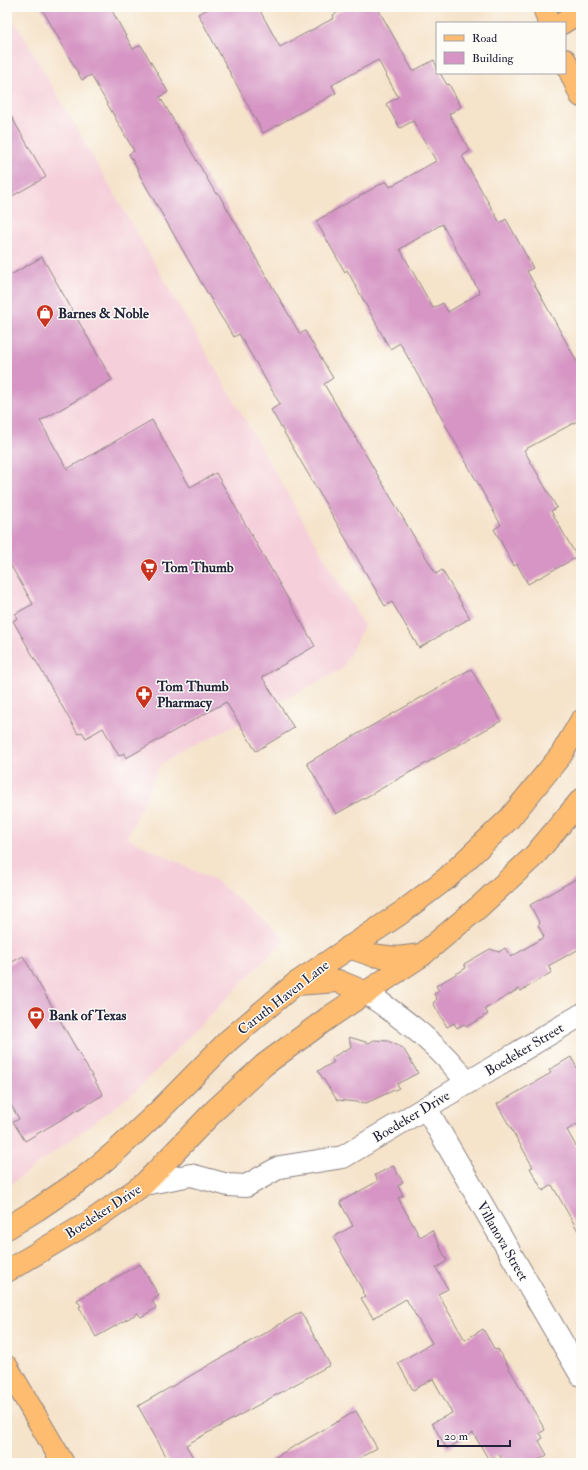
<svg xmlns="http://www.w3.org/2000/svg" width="588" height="1470" font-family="'IM FELL Double Pica',serif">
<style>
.built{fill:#f5cfda}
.building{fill:#d695c4;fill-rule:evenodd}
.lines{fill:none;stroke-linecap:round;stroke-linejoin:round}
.minor-casing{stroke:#8c8282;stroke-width:24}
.major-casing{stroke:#8c8282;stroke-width:24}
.minor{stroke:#fff;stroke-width:22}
.major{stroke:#fdbc6f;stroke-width:22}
.labels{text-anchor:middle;stroke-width:3;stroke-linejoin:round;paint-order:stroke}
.poi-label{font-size:14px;font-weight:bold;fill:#22223b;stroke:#fdfcf7;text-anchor:start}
.street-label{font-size:14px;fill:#22223b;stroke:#fdfcf7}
</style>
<rect width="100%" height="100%" fill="#fdfcf7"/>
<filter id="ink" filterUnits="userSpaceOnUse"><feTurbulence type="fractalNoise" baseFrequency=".025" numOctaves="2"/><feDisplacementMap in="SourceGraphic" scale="8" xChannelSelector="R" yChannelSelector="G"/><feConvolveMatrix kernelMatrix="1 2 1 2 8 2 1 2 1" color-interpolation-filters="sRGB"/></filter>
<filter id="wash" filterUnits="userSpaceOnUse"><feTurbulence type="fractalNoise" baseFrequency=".012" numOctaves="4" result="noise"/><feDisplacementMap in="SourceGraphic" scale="16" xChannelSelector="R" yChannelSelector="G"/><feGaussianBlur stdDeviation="0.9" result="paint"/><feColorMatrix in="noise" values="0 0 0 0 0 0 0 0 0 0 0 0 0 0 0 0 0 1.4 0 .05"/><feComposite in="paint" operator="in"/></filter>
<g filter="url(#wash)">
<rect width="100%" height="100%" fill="#f5e3ca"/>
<!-- built -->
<path class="built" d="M 7,8 L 364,626 L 342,669 L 161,764 L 127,838 L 218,882 L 285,939 L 135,1092 L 11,1184 L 7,1182 Z"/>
<g id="blocks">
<!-- building -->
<g class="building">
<path d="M 41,7 L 110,7 L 133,49 L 141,45 L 168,92 L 160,97 L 216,194 L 218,193 L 300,334 L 305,331 L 333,378 L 324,384 L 436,574 L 442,570 L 470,618 L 419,648 L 392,602 L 385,606 L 271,410 L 280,404 L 239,334 L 234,337 L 220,315 L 139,174 L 140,174 L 129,154 L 134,151 L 91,75 L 82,80 Z"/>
<path d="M 212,7 L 258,7 L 280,47 L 334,18 L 333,15 L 348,7 L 377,7 L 413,71 L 434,60 L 437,67 L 437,73 L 440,73 L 447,85 L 449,84 L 461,107 L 449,114 L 470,151 L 462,156 L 500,223 L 506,219 L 533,268 L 527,271 L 581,369 L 581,419 L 524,450 L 557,508 L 551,511 L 577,557 L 528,584 L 517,564 L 514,566 L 494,529 L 501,525 L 400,343 L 390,349 L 347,270 L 345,272 L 316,221 L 386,181 L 390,187 L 436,161 L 413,121 L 400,128 L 386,104 L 398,97 L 378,60 L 332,85 L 336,93 L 263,133 L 198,14 ZM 442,224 L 480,293 L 448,312 L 443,303 L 433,308 L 400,249 Z"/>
<path d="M 7,109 L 46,177 L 7,199 Z"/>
<path d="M 42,257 L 112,380 L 40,421 L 67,469 L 152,420 L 190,487 L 216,473 L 315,646 L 262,677 L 294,728 L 256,751 L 226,702 L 126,758 L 124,753 L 119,756 L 103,728 L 86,738 L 82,732 L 78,734 L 13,621 L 18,618 L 15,614 L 33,604 L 7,559 L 7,277 Z"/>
<path d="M 471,669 L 501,721 L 336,814 L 307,763 Z"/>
<path d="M 581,876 L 581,948 L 548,966 L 552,972 L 521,991 L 519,989 L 485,1009 L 488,1014 L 466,1027 L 464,1024 L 457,1028 L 454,1023 L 447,1027 L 433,1003 L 437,999 L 434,994 L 439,991 L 436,986 L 466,968 L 464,964 L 490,949 L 499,952 L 505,948 L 511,957 L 544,937 L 538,925 L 540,924 L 530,905 Z"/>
<path d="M 23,956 L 103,1095 L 25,1141 L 13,1122 L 19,1119 L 7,1098 L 7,965 Z"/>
<path d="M 349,1037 L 369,1043 L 374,1040 L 388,1041 L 403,1048 L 418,1073 L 397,1084 L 399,1088 L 366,1103 L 337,1100 L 318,1071 L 334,1062 L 331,1058 L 351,1047 Z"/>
<path d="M 571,1057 L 581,1075 L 581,1122 L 567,1130 L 581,1155 L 581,1236 L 552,1185 L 543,1191 L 530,1168 L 533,1167 L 497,1104 L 551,1073 L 549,1070 Z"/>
<path d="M 393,1166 L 403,1182 L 398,1186 L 403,1196 L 398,1198 L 420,1237 L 432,1230 L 447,1261 L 436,1268 L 448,1289 L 438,1294 L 465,1340 L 483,1329 L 495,1350 L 498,1349 L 545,1430 L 540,1433 L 543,1438 L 539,1441 L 547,1455 L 534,1463 L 504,1463 L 499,1454 L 489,1460 L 473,1433 L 447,1449 L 432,1423 L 452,1413 L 433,1379 L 413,1390 L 398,1363 L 432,1343 L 406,1299 L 373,1318 L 361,1298 L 365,1296 L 362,1292 L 363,1291 L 333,1237 L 353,1226 L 340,1202 L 378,1181 L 375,1175 Z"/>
<path d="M 140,1264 L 159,1296 L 152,1300 L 156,1308 L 141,1317 L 138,1313 L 96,1337 L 79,1307 L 81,1306 L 77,1300 Z"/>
<path d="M 301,1312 L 330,1365 L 186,1445 L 196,1463 L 170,1463 L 138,1406 Z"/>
<path d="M 356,1411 L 377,1448 L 351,1463 L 265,1463 Z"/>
</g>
</g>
</g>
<g filter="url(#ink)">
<use href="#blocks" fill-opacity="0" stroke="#8c8282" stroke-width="1"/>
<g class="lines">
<!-- minor casing -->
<g class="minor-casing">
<g id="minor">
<path d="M 367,993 C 403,1019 441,1046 467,1083"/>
<path d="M 426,1108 L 581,1375"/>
<path d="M 144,1184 L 191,1175 L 228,1185 L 246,1186 L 280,1167 L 343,1157 L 581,1015"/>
</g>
</g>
<!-- major casing -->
<g class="major-casing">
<g id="major">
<path d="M 544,7 L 549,23"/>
<path d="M 562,23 L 581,11"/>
<path d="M 565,60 L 581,96"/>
<path d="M 349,947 L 372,955 L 396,958 L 422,955"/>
<path d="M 296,984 L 338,981 L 367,993"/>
<path d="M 7,1228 L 38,1209 L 82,1179 L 115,1152 L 161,1109 L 229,1040 L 295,984 L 401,913 L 447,878 L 509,819 L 561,755 L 581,721"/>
<path d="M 7,1271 L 93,1220 L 144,1184 L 215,1110 L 264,1065 L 328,1018 L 422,955 L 480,906 L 534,856 L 581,800"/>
<path d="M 7,1367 L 63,1463"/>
</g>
</g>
<!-- minor -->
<use href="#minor" class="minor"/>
<!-- major -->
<use href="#major" class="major"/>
</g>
</g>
<!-- icons -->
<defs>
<g id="shop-pin" transform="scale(0.9)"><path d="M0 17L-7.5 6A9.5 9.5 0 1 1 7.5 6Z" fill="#c8321e" stroke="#fdfcf7"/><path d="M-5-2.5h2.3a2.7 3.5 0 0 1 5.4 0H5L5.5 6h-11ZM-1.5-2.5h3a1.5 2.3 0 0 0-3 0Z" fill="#fff"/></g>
<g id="supermarket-pin" transform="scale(0.9)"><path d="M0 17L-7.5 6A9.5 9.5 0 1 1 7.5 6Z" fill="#c8321e" stroke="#fdfcf7"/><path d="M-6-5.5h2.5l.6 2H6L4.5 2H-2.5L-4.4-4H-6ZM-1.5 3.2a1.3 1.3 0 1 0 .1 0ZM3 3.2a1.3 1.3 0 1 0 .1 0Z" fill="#fff"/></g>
<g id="pharmacy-pin" transform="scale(0.9)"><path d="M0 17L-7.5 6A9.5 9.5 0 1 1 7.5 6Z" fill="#c8321e" stroke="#fdfcf7"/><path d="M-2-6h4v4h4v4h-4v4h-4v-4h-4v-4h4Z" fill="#fff"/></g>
<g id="bank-pin" transform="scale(0.9)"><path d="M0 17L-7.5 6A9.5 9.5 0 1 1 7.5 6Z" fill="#c8321e" stroke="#fdfcf7"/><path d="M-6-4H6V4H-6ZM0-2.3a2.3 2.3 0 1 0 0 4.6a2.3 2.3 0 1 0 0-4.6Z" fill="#fff"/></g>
</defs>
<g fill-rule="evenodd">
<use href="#shop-pin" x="45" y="313"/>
<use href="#supermarket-pin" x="149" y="567"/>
<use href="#pharmacy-pin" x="144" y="694"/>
<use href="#bank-pin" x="36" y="1015"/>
</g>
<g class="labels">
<!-- poi labels -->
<g class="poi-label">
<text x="58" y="318">Barnes &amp; Noble</text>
<text x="162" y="572">Tom Thumb</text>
<text x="157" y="691">Tom Thumb<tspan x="157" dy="16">Pharmacy</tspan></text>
<text x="49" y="1020">Bank of Texas</text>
</g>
<!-- street labels -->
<g class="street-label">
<text transform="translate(283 997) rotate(-38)" y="5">Caruth Haven Lane</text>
<text transform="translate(524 1049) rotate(-31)" y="5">Boedeker Street</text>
<text transform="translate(411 1116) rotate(-31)" y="5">Boedeker Drive</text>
<text transform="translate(103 1211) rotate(-33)" y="5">Boedeker Drive</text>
<text transform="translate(503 1241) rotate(60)" y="5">Villanova Street</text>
</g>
</g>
<!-- margin -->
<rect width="588" height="1470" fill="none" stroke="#fdfcf7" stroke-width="24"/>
<!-- legend -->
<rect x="436" y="22" width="130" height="52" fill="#fdfcf7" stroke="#a5a5ac"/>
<rect x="444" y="35" width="20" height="6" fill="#fdbc6f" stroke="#a5a5ac"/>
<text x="472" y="42" font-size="12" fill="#22223b">Road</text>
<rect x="444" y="52" width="20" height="12" fill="#d695c4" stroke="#a5a5ac"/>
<text x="472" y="62" font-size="12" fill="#22223b">Building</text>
<!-- scale -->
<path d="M438 1440v6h72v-6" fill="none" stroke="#22223b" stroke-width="2"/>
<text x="444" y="1440" font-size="12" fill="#22223b" stroke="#fdfcf7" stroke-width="3" paint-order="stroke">20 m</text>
</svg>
